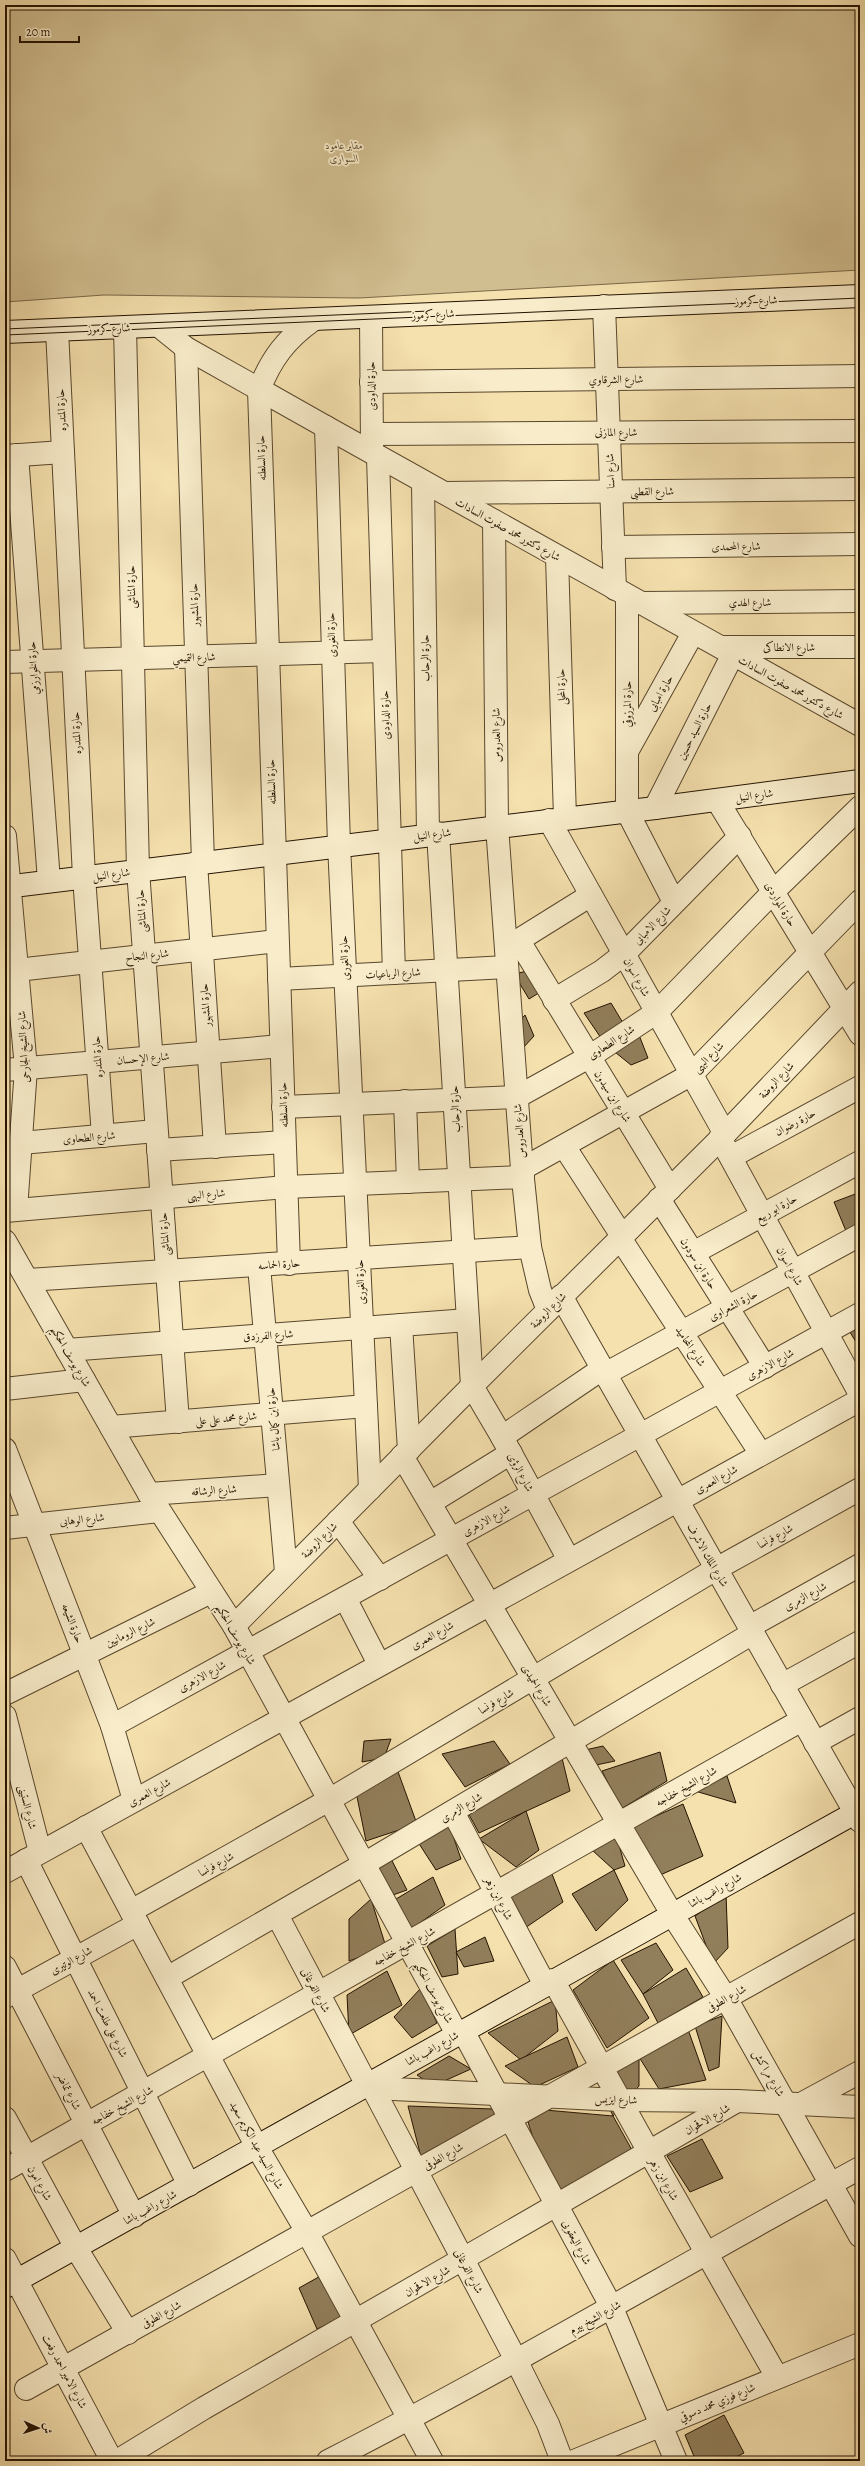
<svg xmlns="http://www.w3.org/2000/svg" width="865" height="2466" font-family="Alegreya,Amiri,serif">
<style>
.green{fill:#d1be90;stroke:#7a6848}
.building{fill:#917e5a;stroke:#241300}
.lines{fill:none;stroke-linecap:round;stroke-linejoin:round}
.street-casing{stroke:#58462c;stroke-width:24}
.secondary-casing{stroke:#241300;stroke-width:24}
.street{stroke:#f8ecca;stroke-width:22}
.secondary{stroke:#f8ecca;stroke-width:22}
.tram{stroke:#241300;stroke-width:1}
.labels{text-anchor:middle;stroke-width:3.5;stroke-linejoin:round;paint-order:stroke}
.park-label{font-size:11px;font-style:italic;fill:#614f32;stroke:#f8ecca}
.street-label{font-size:11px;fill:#241300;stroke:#f8ecca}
</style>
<rect width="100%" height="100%" fill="#f5e1ae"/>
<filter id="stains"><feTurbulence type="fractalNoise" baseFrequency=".005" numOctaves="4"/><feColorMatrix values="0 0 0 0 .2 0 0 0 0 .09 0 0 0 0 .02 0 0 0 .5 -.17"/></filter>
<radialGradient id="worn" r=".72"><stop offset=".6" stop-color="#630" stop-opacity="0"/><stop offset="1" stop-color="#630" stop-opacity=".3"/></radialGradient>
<!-- green -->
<path class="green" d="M 5,5 L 860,5 L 860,270 L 359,298 L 104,295 L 5,302 Z"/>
<!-- building -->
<g class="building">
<path d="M 532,970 L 545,989 L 529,999 L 514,974 Z"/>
<path d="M 611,1003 L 626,1028 L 601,1038 L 584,1013 Z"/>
<path d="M 525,1015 L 534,1036 L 522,1049 L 515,1026 Z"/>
<path d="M 637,1030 L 648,1058 L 631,1065 L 610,1048 Z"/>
<path d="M 858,1193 L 860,1197 L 860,1224 L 846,1231 L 834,1202 Z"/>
<path d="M 860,1309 L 860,1346 L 859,1347 L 842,1319 Z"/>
<path d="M 391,1739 L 384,1758 L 362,1762 L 364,1741 Z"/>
<path d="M 494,1741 L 510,1764 L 465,1787 L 442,1754 Z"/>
<path d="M 603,1746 L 615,1761 L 596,1765 L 585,1750 Z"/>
<path d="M 660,1752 L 667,1781 L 621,1809 L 602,1771 Z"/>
<path d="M 562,1758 L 570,1791 L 479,1833 L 467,1811 Z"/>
<path d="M 397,1769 L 417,1824 L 366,1841 L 356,1792 Z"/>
<path d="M 727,1776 L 736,1803 L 695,1791 Z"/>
<path d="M 683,1804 L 703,1856 L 658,1876 L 631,1827 Z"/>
<path d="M 526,1811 L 539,1850 L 516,1867 L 479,1839 Z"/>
<path d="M 448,1821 L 461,1859 L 436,1870 L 416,1839 Z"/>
<path d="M 616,1835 L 625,1866 L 614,1870 L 592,1850 Z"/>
<path d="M 389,1855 L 407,1890 L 390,1896 L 372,1860 Z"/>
<path d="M 614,1870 L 628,1900 L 596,1931 L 572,1894 Z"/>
<path d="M 552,1874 L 563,1902 L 525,1928 L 504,1890 Z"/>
<path d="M 433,1877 L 445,1905 L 407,1932 L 391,1902 Z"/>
<path d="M 726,1894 L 728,1948 L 713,1964 L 695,1916 Z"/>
<path d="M 371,1899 L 386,1947 L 349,1961 L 349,1919 Z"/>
<path d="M 455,1929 L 458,1974 L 442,1977 L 427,1946 Z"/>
<path d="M 485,1937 L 494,1961 L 464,1967 L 456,1952 Z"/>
<path d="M 656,1943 L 673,1970 L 643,1994 L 621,1960 Z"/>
<path d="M 613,1960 L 649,2018 L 607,2048 L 573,1990 Z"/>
<path d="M 686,1968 L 703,1997 L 658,2023 L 643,1994 Z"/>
<path d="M 387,1971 L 402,2005 L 349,2035 L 347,1995 Z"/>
<path d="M 421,1988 L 437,2023 L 412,2038 L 394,2017 Z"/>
<path d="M 555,2000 L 558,2031 L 521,2060 L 488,2033 Z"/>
<path d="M 722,2016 L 719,2067 L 709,2071 L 695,2026 Z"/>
<path d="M 685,2021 L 706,2080 L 659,2089 L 639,2057 Z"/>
<path d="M 567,2037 L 578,2067 L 535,2087 L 505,2066 Z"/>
<path d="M 449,2056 L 471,2069 L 433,2086 L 417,2075 Z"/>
<path d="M 639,2057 L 639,2086 L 613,2116 L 597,2081 Z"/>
<path d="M 408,2106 L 493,2109 L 498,2117 L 421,2157 Z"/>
<path d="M 545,2110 L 613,2116 L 637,2159 L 551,2195 L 528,2122 Z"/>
<path d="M 702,2139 L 723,2178 L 690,2192 L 667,2156 Z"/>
<path d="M 324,2274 L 344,2317 L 317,2329 L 299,2288 Z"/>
<path d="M 724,2415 L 744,2453 L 728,2461 L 696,2461 L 685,2435 Z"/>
</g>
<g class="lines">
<!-- street casing -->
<g class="street-casing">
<g id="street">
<path d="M 604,306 L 615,589"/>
<path d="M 371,317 L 372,449"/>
<path d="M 160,327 L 186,348 L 326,427 L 860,725"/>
<path d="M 125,328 L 138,870 L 178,1422"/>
<path d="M 57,330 L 84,877 L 103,1136"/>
<path d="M 186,348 L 203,862"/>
<path d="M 371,382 L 860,376"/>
<path d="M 326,427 L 339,845 L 370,1489"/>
<path d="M 372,434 L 860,431"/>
<path d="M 17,455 L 49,881"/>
<path d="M 5,456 L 63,452"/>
<path d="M 378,457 L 394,973"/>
<path d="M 423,482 L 428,834"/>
<path d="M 445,493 L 860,489"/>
<path d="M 494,521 L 497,826 L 522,1169 L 530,1247 L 540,1290 L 548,1310"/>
<path d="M 613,547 L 860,544"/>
<path d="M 557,557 L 565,818"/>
<path d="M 627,596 L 627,811 L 674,902"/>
<path d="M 641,603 L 860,601"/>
<path d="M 721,647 L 860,647"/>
<path d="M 5,662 L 383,651"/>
<path d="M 628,750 L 693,633"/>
<path d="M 717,800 L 860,1034"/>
<path d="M 655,808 L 733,654"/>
<path d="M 549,820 L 725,1134"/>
<path d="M 438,833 L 472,1386 L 502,1437 L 569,1560"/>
<path d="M 5,836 L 26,1068 L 16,1210"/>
<path d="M 196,863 L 215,1147"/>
<path d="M 519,941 L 670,1189"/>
<path d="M 506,948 L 591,895"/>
<path d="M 17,970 L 277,941"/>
<path d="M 279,979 L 507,967"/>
<path d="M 554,1000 L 602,971 L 624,954 L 740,836"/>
<path d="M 5,1070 L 281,1046"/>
<path d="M 405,1101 L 408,1182"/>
<path d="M 283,1107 L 517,1097 L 589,1057 L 657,1012 L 773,892 L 860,807"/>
<path d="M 720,1138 L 860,1394"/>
<path d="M 21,1143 L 156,1131"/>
<path d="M 564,1146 L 622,1236"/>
<path d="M 158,1150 L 284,1142"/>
<path d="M 731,1157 L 860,1087"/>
<path d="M 522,1169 L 692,1074 L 860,901"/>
<path d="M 659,1199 L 765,1367"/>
<path d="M 5,1211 L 286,1187 L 523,1177"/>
<path d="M 620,1238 L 761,1454"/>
<path d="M 5,1241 L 149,1494 L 234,1626 L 457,2034"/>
<path d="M 693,1253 L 860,1162"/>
<path d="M 289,1264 L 259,390 C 271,359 286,339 313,320"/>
<path d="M 259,1266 L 286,1572"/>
<path d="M 28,1280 L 530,1247"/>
<path d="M 561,1296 L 860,1821"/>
<path d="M 401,1325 L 409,1450"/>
<path d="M 67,1350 L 468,1320"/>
<path d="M 605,1374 L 860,1235"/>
<path d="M 5,1389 L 84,1380"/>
<path d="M 111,1427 L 366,1406"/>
<path d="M 502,1437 L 602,1369"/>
<path d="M 5,1449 L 112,1726 L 134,1800"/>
<path d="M 402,1456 L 672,1914 L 726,1998 L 860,2236"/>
<path d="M 149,1494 L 278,1485"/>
<path d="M 430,1503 L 511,1453"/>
<path d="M 338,1521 L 380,1579"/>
<path d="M 5,1528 L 159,1511"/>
<path d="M 345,1598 L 379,1664"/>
<path d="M 234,1626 L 472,1386 L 725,1134 L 860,992"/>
<path d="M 749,1627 L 860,1565"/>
<path d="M 782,1685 L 860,1642"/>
<path d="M 5,1694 L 211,1592"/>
<path d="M 5,1716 L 40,1852"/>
<path d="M 112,1726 L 860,1314"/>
<path d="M 815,1743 L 860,1718"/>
<path d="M 453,1812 L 545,1985"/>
<path d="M 86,1827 L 257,2147 L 307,2232 L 432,2461"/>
<path d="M 26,1860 L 189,2185"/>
<path d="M 5,1872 L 860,1400"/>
<path d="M 131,1911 L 329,1800 L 716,1569 L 860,1489"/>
<path d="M 277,1915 L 367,2085"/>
<path d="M 5,1967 L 134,2216"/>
<path d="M 167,1978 L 364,1864 L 753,1633"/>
<path d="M 553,1980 L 649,2152 L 777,2377"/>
<path d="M 5,1997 L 138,1924"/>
<path d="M 463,2031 L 612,2308 L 676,2461"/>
<path d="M 370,2083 L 516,2360 L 548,2424 L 562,2461"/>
<path d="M 373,2088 L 619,2100 L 737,2101 L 860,2107"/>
<path d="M 801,2104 L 860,2072"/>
<path d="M 5,2118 L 76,2248 L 128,2333"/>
<path d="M 5,2170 L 802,1720"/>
<path d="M 5,2259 L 112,2461"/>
<path d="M 26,2389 L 860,1923"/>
<path d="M 117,2461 L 204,2408 L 737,2101"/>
<path d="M 328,2461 C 508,2369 682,2265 860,2168"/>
<path d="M 574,2461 L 860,2344"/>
</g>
</g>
<!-- secondary casing -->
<g class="secondary-casing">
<g id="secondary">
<path d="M 5,332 L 860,296"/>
<path d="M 5,887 L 655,808 L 860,781"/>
<path d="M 5,2287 L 860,1810"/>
</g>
</g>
<!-- street -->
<use href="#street" class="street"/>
<!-- secondary -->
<use href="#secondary" class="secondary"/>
<!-- tram -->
<g class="tram">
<path d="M 5,329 L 430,311"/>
<path d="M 5,335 L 860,298"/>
</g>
</g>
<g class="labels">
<!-- park labels -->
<g class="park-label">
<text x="344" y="149">مقابر عامود<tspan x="344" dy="13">السوارى</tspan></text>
</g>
<!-- street labels -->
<g class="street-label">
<text transform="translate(756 300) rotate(-2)" y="4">شارع كرموز</text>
<text transform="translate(433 314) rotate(-3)" y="4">شارع كرموز</text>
<text transform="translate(109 328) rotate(-2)" y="4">شارع كرموز</text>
<text transform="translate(616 379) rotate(-1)" y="4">شارع الشرقاوي</text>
<text transform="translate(371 386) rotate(-91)" y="4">حارة الداودى</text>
<text transform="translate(61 410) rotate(-93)" y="4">حارة المندره</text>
<text x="616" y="436">شارع المازنى</text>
<text transform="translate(261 458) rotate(-92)" y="4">حارة السلطنه</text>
<text transform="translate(610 471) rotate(-92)" y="4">شارع اسنا</text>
<text transform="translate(652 491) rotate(-1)" y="4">شارع القطبى</text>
<text transform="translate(508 529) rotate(29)" y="4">شارع دكتور محمد صفوت السادات</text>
<text transform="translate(736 546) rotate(-1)" y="4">شارع المحمدى</text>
<text transform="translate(131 587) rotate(-91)" y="4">حارة المناشى</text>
<text x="750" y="606">شارع الهدي</text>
<text transform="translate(194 605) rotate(-92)" y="4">حارة المشهور</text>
<text transform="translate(331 635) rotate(-92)" y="4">حارة الغورى</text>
<text x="789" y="651">شارع الانطاكى</text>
<text transform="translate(194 657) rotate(-2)" y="4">شارع التميمي</text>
<text transform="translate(425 658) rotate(-91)" y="4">حارة الرحاب</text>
<text transform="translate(33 668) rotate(-94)" y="4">حارة الخوارزمي</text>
<text transform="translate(561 687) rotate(-92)" y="4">حارة المحلى</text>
<text transform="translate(791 687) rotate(29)" y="4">شارع دكتور محمد صفوت السادات</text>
<text transform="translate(660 693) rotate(-61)" y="4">حارة امبابى</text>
<text transform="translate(627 704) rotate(-90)" y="4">حارة المرزوقي</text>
<text transform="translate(385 715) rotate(-92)" y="4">حارة الداودى</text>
<text transform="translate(694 731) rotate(-63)" y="4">حارة السيد حسين</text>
<text transform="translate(76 733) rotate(-93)" y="4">حارة المندره</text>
<text transform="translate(496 735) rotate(-91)" y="4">شارع العدروس</text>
<text transform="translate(271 782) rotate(-92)" y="4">حارة السلطنه</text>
<text transform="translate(754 795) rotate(-8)" y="4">شارع النيل</text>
<text transform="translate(432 834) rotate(-7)" y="4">شارع النيل</text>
<text transform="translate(111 874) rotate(-8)" y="4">شارع النيل</text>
<text transform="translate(781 904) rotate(59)" y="4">حارة المواردى</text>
<text transform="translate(141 911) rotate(-94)" y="4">حارة المناشى</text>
<text transform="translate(652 925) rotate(-46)" y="4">شارع الامبابى</text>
<text transform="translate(147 955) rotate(-6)" y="4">شارع النجاح</text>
<text transform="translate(344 958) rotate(-93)" y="4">حارة الغورى</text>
<text transform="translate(393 973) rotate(-3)" y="4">شارع الرباعيات</text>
<text transform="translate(637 977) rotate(61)" y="4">شارع اسوان</text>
<text transform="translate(205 1005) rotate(-94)" y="4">حارة المشهور</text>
<text transform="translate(611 1042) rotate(-33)" y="4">شارع الطحاوى</text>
<text transform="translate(23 1047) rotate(-93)" y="4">شارع الشيخ الجارحى</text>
<text transform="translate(97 1057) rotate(-94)" y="4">حارة المندره</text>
<text transform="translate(708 1057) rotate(-45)" y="4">شارع البهى</text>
<text transform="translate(143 1058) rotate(-5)" y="4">شارع الإحسان</text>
<text transform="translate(776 1080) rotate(-47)" y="4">شارع الروضة</text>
<text transform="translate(613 1096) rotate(58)" y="4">شارع ابن سيدون</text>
<text transform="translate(283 1105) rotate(-92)" y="4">حارة السلطنه</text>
<text transform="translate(455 1109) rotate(-93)" y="4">حارة الرحاب</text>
<text transform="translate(795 1122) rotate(-28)" y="4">حارة رضوان</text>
<text transform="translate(519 1131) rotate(-94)" y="4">شارع العدروس</text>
<text transform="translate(89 1137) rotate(-5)" y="4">شارع الطحاوى</text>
<text transform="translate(206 1194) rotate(-5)" y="4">شارع البهى</text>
<text transform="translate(776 1208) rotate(-29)" y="4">حارة ابو ربيع</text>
<text transform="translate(164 1234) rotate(-94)" y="4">حارة المناشى</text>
<text transform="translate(699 1263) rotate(58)" y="4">حارة ابن سودون</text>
<text transform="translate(279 1264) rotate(-4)" y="4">حارة الحماسه</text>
<text transform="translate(790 1266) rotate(61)" y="4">شارع اسوان</text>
<text transform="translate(360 1282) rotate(-93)" y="4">حارة الغورى</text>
<text transform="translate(733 1305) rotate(-28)" y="4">حارة الشعراوى</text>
<text transform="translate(548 1310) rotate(-45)" y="4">شارع الروضة</text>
<text transform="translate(268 1335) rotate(-4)" y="4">شارع الفرزدق</text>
<text transform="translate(691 1346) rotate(57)" y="4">شارع المحاميد</text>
<text transform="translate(71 1356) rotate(60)" y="4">شارع يوسف الحكيم</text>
<text transform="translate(770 1364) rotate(-29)" y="4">شارع الازهرى</text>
<text transform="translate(226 1418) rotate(-5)" y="4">شارع محمد على على</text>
<text transform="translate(273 1419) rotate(-95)" y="4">حارة ابن كمال باشا</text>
<text transform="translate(521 1472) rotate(62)" y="4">شارع الرؤى</text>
<text transform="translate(716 1479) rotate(-29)" y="4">شارع العمرى</text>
<text transform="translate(214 1490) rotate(-4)" y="4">شارع الرشاقه</text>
<text transform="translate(82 1519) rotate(-6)" y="4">شارع الوهابى</text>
<text transform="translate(486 1520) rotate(-29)" y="4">شارع الازهرى</text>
<text transform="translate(775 1536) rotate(-29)" y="4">شارع فرنسا</text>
<text transform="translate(319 1540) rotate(-45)" y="4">شارع الروضة</text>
<text transform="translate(708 1555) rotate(60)" y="4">شارع الملك الاشرف</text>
<text transform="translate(805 1596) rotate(-29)" y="4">شارع الزمرى</text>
<text transform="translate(73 1623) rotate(69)" y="4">حارة الشيعه</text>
<text transform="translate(130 1632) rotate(-26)" y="4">شارع الرومانيين</text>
<text transform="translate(236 1634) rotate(60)" y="4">شارع يوسف الحكيم</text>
<text transform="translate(432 1635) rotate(-29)" y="4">شارع العمرى</text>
<text transform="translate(202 1676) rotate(-29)" y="4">شارع الازهرى</text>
<text transform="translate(537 1685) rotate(59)" y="4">شارع الحميدى</text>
<text transform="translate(496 1701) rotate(-31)" y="4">شارع فرنسا</text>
<text transform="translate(686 1786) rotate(-30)" y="4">شارع الشيخ خفاجه</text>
<text transform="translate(149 1792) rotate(-29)" y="4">شارع العمرى</text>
<text transform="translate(28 1807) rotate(76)" y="4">شارع الستينى</text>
<text transform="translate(461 1807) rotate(-31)" y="4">شارع الزمرى</text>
<text transform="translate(216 1864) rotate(-29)" y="4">شارع فرنسا</text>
<text transform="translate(715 1890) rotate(-29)" y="4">شارع راغب باشا</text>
<text transform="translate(499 1898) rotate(62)" y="4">شارع ابن زهر</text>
<text transform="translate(404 1946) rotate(-29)" y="4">شارع الشيخ خفاجه</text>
<text transform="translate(71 1960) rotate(-29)" y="4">شارع الوتيرى</text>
<text transform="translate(316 1990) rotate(62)" y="4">شارع الفرغانى</text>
<text transform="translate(434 1992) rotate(61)" y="4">شارع يوسف الحكيم</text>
<text transform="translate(726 1998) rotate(-29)" y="4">شارع الطوفى</text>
<text transform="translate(108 2023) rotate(63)" y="4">شارع على طلعت احمد</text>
<text transform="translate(432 2048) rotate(-29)" y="4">شارع راغب باشا</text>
<text transform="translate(769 2073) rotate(60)" y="4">شارع مراكش</text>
<text transform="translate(69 2091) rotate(63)" y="4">شارع تماضر</text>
<text transform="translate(616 2099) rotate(2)" y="4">شارع ايزيس</text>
<text transform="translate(122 2105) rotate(-29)" y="4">شارع الشيخ خفاجه</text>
<text transform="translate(707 2119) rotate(-30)" y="4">شارع الاقحوان</text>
<text transform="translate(257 2145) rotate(61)" y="4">شارع السيد عبد الكريم سعيد</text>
<text transform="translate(443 2156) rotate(-29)" y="4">شارع الطوفى</text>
<text transform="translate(664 2179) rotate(60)" y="4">شارع ابن زهر</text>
<text transform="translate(40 2183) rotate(61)" y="4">شارع امون</text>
<text transform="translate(150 2207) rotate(-29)" y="4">شارع راغب باشا</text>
<text transform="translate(577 2242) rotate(62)" y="4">شارع اليعقوبى</text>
<text transform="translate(469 2271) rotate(62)" y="4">شارع الفرغانى</text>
<text transform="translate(427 2281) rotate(-30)" y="4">شارع الاقحوان</text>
<text transform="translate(161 2314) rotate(-29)" y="4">شارع الطوفى</text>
<text transform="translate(595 2317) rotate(-29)" y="4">شارع الشيخ بيرم</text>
<text transform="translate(65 2371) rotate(62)" y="4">شارع الامير احمد رفعت</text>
<text transform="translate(717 2402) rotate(-23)" y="4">شارع فوزي محمد دسوقي</text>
</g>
</g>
<!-- margin -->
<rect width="865" height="2466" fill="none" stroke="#f5e1ae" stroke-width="20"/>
<rect x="6" y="6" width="853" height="2454" fill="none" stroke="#241300" stroke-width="2"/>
<rect x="10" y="10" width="845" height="2446" fill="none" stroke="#241300"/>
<!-- north arrow -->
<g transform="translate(38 2428) rotate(93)" stroke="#f8ecca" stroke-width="3" paint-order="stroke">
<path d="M0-3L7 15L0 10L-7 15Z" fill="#241300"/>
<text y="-6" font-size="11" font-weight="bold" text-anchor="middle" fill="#241300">ش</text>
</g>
<!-- scale -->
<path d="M20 36v6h59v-6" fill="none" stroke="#241300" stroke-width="2"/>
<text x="26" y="36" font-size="12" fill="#241300" stroke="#f8ecca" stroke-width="3" paint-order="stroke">20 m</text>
<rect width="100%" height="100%" filter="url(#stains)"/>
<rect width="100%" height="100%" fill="url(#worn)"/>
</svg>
